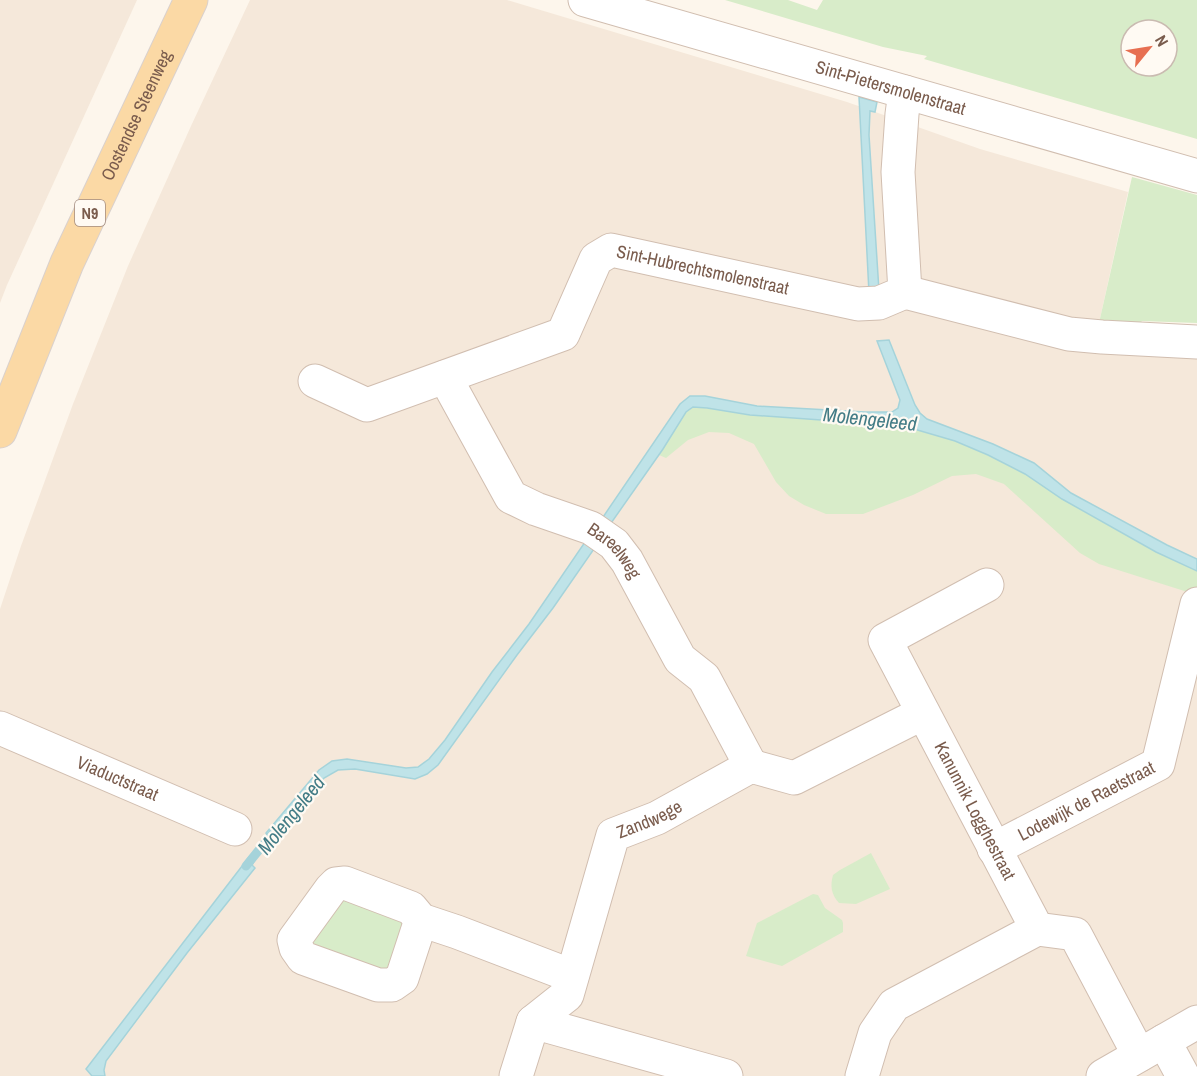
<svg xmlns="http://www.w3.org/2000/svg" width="1197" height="1076" font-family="'Archivo Narrow',sans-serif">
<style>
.residential{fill:#f5e8da}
.green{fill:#d8ecc9;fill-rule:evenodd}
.water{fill:#bfe3e8;stroke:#a5d3da;stroke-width:1.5}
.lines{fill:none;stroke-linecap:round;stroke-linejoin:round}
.stream{stroke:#a5d3da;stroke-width:9}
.minor-casing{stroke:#d1beb0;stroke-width:35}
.major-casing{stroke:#dad1cd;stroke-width:35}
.minor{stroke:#fff;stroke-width:33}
.major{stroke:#fbd9a5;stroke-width:33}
.labels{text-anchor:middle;stroke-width:4.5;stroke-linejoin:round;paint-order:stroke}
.shield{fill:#fffaf3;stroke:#a28b7f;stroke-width:1.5}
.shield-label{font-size:16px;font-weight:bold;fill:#7a5c4d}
.street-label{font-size:18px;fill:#7a5c4d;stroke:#fffaf3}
.water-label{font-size:20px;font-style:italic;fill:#437c86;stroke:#fffaf3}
</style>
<rect width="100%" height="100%" fill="#fdf6ec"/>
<!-- residential -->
<g class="residential">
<path d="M 0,0 L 137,0 L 7,285 L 0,303 Z"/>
<path d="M 250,0 L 507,0 L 847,102 L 980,149 L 1128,192 L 1099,323 L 1197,352 L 1197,1076 L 0,1076 L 0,609 L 21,546 L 73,404 L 128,266 L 191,126 Z"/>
</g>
<!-- green -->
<g class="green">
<path d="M 725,0 L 788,0 L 817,10 L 823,0 L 1197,0 L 1197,139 L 924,59 L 927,56 L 883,47 ZM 1131,30 L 1167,30 L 1167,66 L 1131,66 Z"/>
<path d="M 1132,177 L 1197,195 L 1197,323 L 1142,321 L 1134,329 L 1099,323 Z"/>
<path d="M 693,407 L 914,429 L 955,441 L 988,455 L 1025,474 L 1062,499 L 1156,552 L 1197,571 L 1197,595 L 1099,564 L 1080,553 L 1004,484 L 976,474 L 952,476 L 913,495 L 863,514 L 826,514 L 804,505 L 789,496 L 776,482 L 754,444 L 729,433 L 709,432 L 688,440 L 666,458 L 659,455 L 686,412 Z"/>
<path d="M 871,853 L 890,889 L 856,904 L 839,903 C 831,894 830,886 833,875 L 840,870 Z"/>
<path d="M 813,894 L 818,895 L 825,908 L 842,920 L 843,923 L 843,932 L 782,966 L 746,956 L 757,923 Z"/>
<path d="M 342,898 L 405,923 L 390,971 L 313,951 L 310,933 Z"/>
</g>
<!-- water -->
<g class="water">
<path d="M 859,97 L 877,102 L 875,112 L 870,111 L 869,135 L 879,291 L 869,293 Z"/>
<path d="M 889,340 L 915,405 L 920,413 L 927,419 L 993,444 L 1034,463 L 1071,493 L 1167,545 L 1197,559 L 1197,571 L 1156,552 L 1062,499 L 1025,474 L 988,455 L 955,441 L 914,429 L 877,424 L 750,415 L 707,408 L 693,407 L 686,412 L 663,449 L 609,526 L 601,520 L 680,404 L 690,396 L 705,396 L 757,406 L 865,412 L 892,412 L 898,408 L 900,400 L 877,341 Z"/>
<path d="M 585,542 L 594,549 L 553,608 L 517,655 L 438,765 L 427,774 L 415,779 L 355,769 L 338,770 L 324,778 L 275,839 L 266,833 L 319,770 L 332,761 L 347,759 L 406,768 L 418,767 L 429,759 L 445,740 L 492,672 L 529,624 Z"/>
<path d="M 249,857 L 255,860 L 252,865 L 255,868 L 187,953 L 106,1061 L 104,1070 L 105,1076 L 92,1076 L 86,1069 Z"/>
</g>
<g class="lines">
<!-- stream -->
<path class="stream" d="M 246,866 L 277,828"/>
<!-- minor casing -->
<g class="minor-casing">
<g id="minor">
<path id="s1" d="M 585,0 L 1197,176"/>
<path d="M 905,292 L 1069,334 L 1102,337 L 1197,342"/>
<path id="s2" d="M 445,377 L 511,497 L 536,509 L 591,528 L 614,544 L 627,561 L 680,659 L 704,678 L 751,766"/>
<path id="s3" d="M 315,381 L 367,405 L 563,334 L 596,259 L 611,250 L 858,304 L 879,303 L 905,292 L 898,172 L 902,114 L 905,92"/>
<path id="s4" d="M 987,585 L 885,640 L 1037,929 L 1075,934 L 1139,1055"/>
<path id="s5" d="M 0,728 L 235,829"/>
<path id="s6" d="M 994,849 L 1158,764 L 1197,604"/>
<path d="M 421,920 L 402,978 L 392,985 L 378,985 L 303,958 L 296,948 L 294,940 L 331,889 L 336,884 L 345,883 L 411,908 L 421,920 L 457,932 L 572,976"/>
<path d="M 533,1022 L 726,1076"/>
<path d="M 1164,1041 L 1183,1076"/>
<path id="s7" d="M 516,1076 L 533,1022 L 567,995 L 613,835 L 657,818 L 751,766 L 794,778 L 923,713"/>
<path d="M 862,1076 L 875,1033 L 894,1005 L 1037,929"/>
<path d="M 1103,1076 L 1197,1022"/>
</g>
</g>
<!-- major casing -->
<g class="major-casing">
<g id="major">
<path id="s8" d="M 0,431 L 67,263 L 191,0"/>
</g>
</g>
<!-- minor -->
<use href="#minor" class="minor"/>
<!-- major -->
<use href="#major" class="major"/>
</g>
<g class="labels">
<!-- shield labels -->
<rect class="shield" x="75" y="200" width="30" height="26" rx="4.5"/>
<g class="shield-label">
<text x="90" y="219">N9</text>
</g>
<!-- street labels -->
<g class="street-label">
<text dy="6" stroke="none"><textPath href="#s1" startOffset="318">Sint-Pietersmolenstraat</textPath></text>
<text dy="6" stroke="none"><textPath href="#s8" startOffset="344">Oostendse Steenweg</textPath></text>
<text dy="6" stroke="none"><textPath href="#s3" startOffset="459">Sint-Hubrechtsmolenstraat</textPath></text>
<text dy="6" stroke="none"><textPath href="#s2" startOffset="256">Bareelweg</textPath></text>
<text dy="6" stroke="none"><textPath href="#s5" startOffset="128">Viaductstraat</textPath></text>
<text dy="6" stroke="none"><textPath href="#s6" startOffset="104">Lodewijk de Raetstraat</textPath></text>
<text dy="6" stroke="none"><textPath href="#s4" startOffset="309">Kanunnik Logghestraat</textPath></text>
<text dy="6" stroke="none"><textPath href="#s7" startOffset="306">Zandwege</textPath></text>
</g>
<!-- water labels -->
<g class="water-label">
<text transform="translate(870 419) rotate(6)" y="7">Molengeleed</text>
<text transform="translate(291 815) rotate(-51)" y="7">Molengeleed</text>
</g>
</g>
<!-- north arrow -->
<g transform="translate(1149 48) rotate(60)"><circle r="28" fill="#fffaf3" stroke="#cabbb1" stroke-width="1.5"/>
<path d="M0-4.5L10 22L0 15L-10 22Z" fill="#e76f51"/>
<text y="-9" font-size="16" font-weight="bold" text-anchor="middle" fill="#7a5c4d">N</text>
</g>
</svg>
